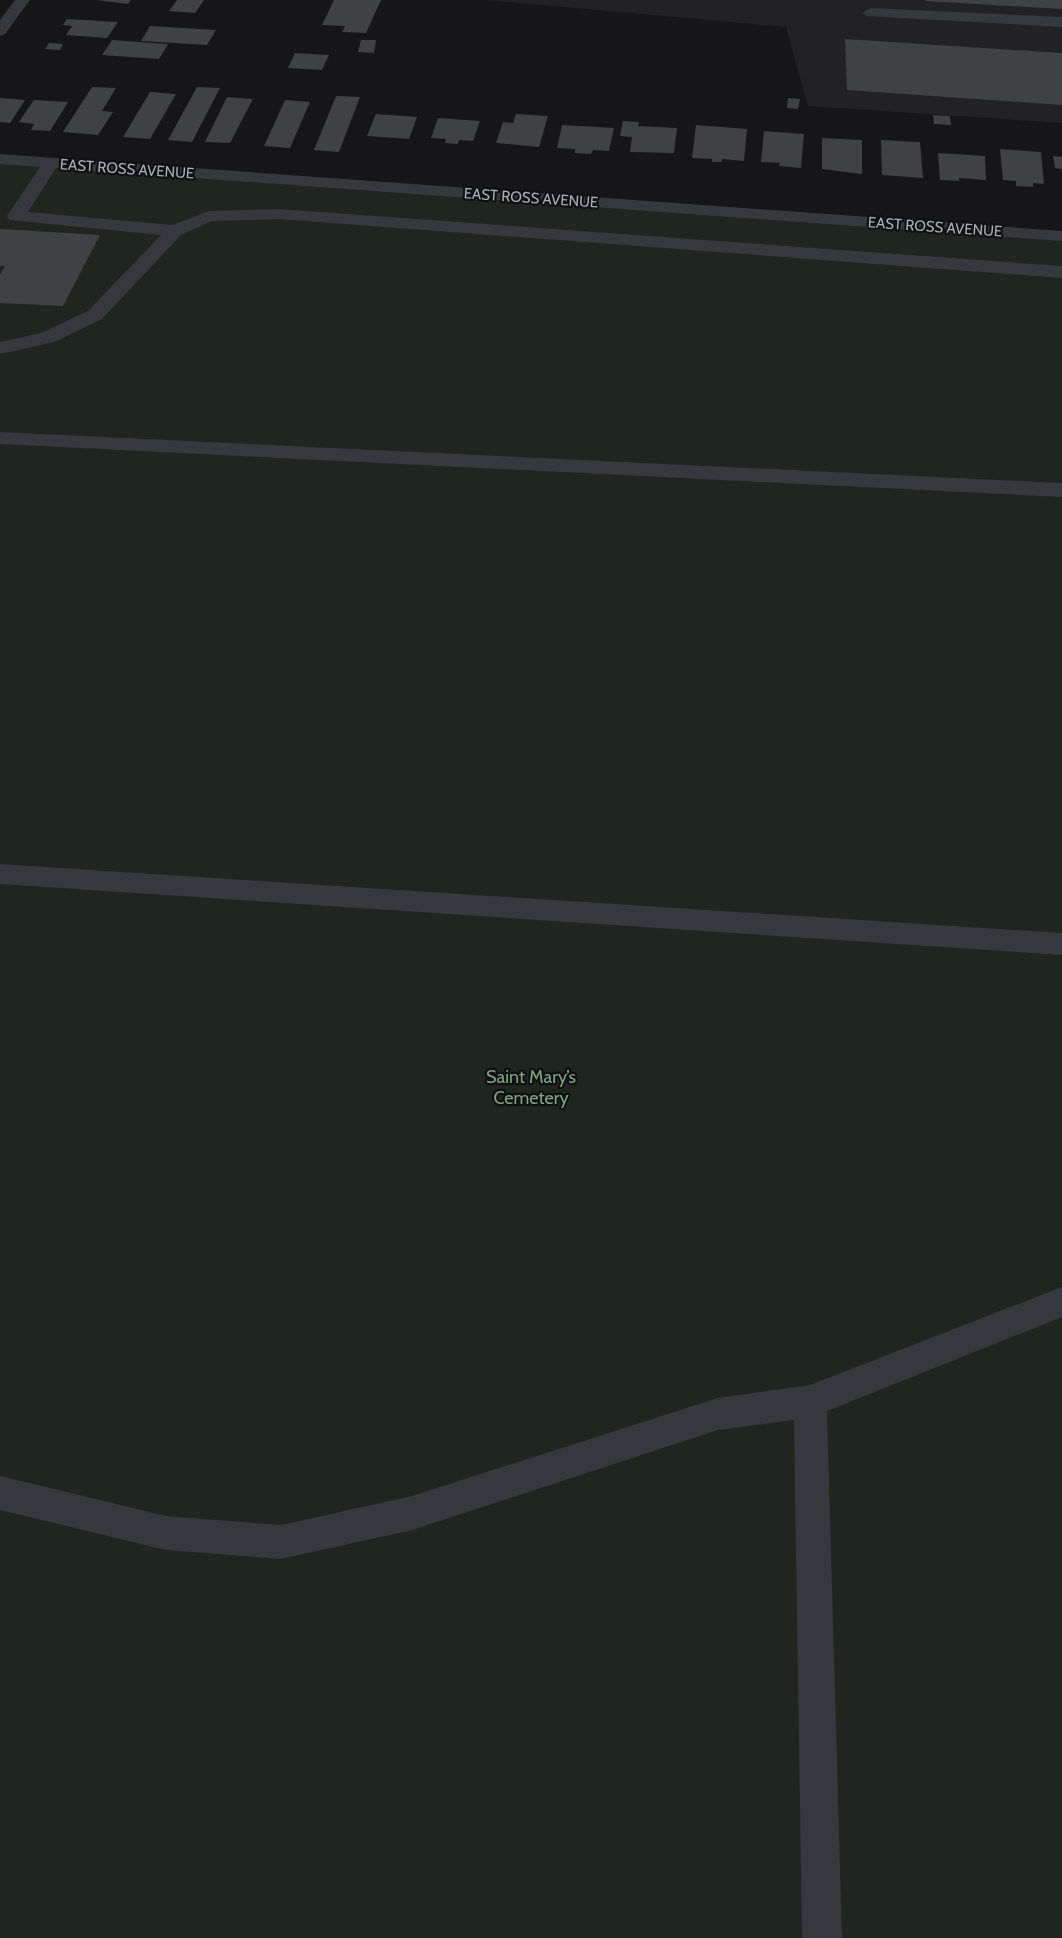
<svg xmlns="http://www.w3.org/2000/svg" width="1062" height="1938" font-family="Cabin,sans-serif">
<style>
.built{fill:#222225}
.green{fill:#1e261f}
.building{fill:#404145}
.lines{fill:none;stroke-linecap:round;stroke-linejoin:round}
.minor{fill:#37383d;fill-rule:evenodd}
.labels{text-anchor:middle;stroke-width:4.5;stroke-linejoin:round;paint-order:stroke}
.far-street-label{font-size:15px;fill:#a8adb8;stroke:#111113}
.park-label{font-size:18px;fill:#7fa381;stroke:#111113}
</style>
<rect width="100%" height="100%" fill="#161618"/>
<!-- built -->
<path class="built" d="M 486,0 L 1062,0 L 1062,123 L 808,106 L 786,27 Z"/>
<!-- green -->
<path class="green" d="M 0,159 L 1062,236 L 1062,1938 L 0,1938 Z"/>
<!-- building -->
<g class="building">
<path d="M 96,0 L 131,0 L 128,4 Z"/>
<path d="M 177,0 L 204,0 L 195,13 L 169,11 Z"/>
<path d="M 334,0 L 381,0 L 366,33 L 342,32 L 345,26 L 322,25 Z"/>
<path d="M 925,0 L 1062,0 L 1062,9 L 925,1 Z"/>
<path d="M 67,19 L 118,22 L 107,38 L 66,35 L 72,26 L 63,25 Z"/>
<path d="M 150,26 L 216,30 L 207,45 L 141,41 Z"/>
<path d="M 845,39 L 1062,53 L 1062,105 L 847,90 Z"/>
<path d="M 112,40 L 168,44 L 159,59 L 102,55 Z"/>
<path d="M 361,40 L 376,40 L 374,53 L 358,52 Z"/>
<path d="M 49,43 L 63,44 L 60,50 L 45,49 Z"/>
<path d="M 295,53 L 329,55 L 322,70 L 288,68 Z"/>
<path d="M 92,87 L 116,88 L 102,111 L 113,112 L 98,135 L 63,132 Z"/>
<path d="M 197,87 L 220,88 L 192,142 L 168,140 Z"/>
<path d="M 150,92 L 176,94 L 150,139 L 123,137 Z"/>
<path d="M 336,96 L 360,97 L 339,152 L 314,150 Z"/>
<path d="M 227,97 L 253,99 L 230,143 L 205,142 Z"/>
<path d="M 0,98 L 25,100 L 10,123 L 0,122 Z"/>
<path d="M 788,98 L 800,99 L 798,109 L 787,108 Z"/>
<path d="M 34,100 L 68,102 L 50,131 L 31,130 L 34,124 L 19,122 Z"/>
<path d="M 285,100 L 310,102 L 290,148 L 264,146 Z"/>
<path d="M 376,114 L 417,117 L 409,139 L 367,136 Z"/>
<path d="M 516,114 L 548,116 L 539,147 L 496,143 L 503,122 L 513,123 Z"/>
<path d="M 933,115 L 950,116 L 951,125 L 934,124 Z"/>
<path d="M 438,118 L 480,121 L 473,141 L 459,140 L 458,144 L 445,143 L 446,139 L 431,138 Z"/>
<path d="M 623,121 L 639,122 L 638,126 L 677,128 L 674,153 L 630,152 L 632,137 L 620,136 Z"/>
<path d="M 562,125 L 614,128 L 609,151 L 593,150 L 591,154 L 575,153 L 575,149 L 557,148 Z"/>
<path d="M 696,125 L 747,129 L 744,161 L 722,159 L 722,162 L 712,162 L 712,159 L 692,158 Z"/>
<path d="M 764,131 L 804,134 L 801,168 L 779,166 L 780,163 L 761,162 Z"/>
<path d="M 822,138 L 862,140 L 862,174 L 822,169 Z"/>
<path d="M 881,140 L 920,142 L 923,178 L 882,175 Z"/>
<path d="M 1000,149 L 1041,152 L 1044,184 L 1033,183 L 1033,187 L 1016,186 L 1016,181 L 1003,180 Z"/>
<path d="M 938,153 L 985,156 L 986,180 L 959,178 L 959,181 L 940,180 Z"/>
<path d="M 1053,156 L 1062,157 L 1062,169 L 1055,168 Z"/>
<path d="M 0,229 L 100,235 L 63,306 L 0,303 L 0,275 L 5,266 L 0,266 Z"/>
</g>
<g class="lines">
<!-- minor -->
<g class="minor">
<path d="M 15,0 L 30,0 L 5,34 L 0,36 L 0,20 Z"/>
<path d="M 871,8 L 1062,17 L 1062,27 L 866,16 L 863,13 L 866,10 Z"/>
<path d="M 0,154 L 1062,231 L 1062,241 L 56,168 L 28,212 L 173,225 L 209,211 L 278,209 L 1062,266 L 1062,278 L 278,219 L 212,221 L 181,235 L 102,319 L 54,342 L 0,354 L 0,342 L 41,333 L 88,311 L 161,235 L 10,220 L 7,216 L 40,167 L 0,164 Z"/>
<path d="M 0,432 L 1062,483 L 1062,497 L 0,444 Z"/>
<path d="M 0,864 L 1062,933 L 1062,955 L 0,884 Z"/>
<path d="M 1062,1287 L 1062,1317 L 827,1411 L 842,1938 L 802,1938 L 794,1420 L 718,1430 L 412,1530 L 281,1559 L 166,1550 L 0,1510 L 0,1476 L 166,1516 L 281,1525 L 412,1496 L 718,1398 L 810,1385 Z"/>
</g>
</g>
<g class="labels">
<!-- far-street labels -->
<g class="far-street-label">
<text transform="translate(127 169) rotate(4)" y="5">EAST ROSS AVENUE</text>
<text transform="translate(531 198) rotate(4)" y="5">EAST ROSS AVENUE</text>
<text transform="translate(935 227) rotate(4)" y="5">EAST ROSS AVENUE</text>
</g>
<!-- park labels -->
<g class="park-label">
<text x="531" y="1083">Saint Mary’s<tspan x="531" dy="21">Cemetery</tspan></text>
</g>
</g>
</svg>
